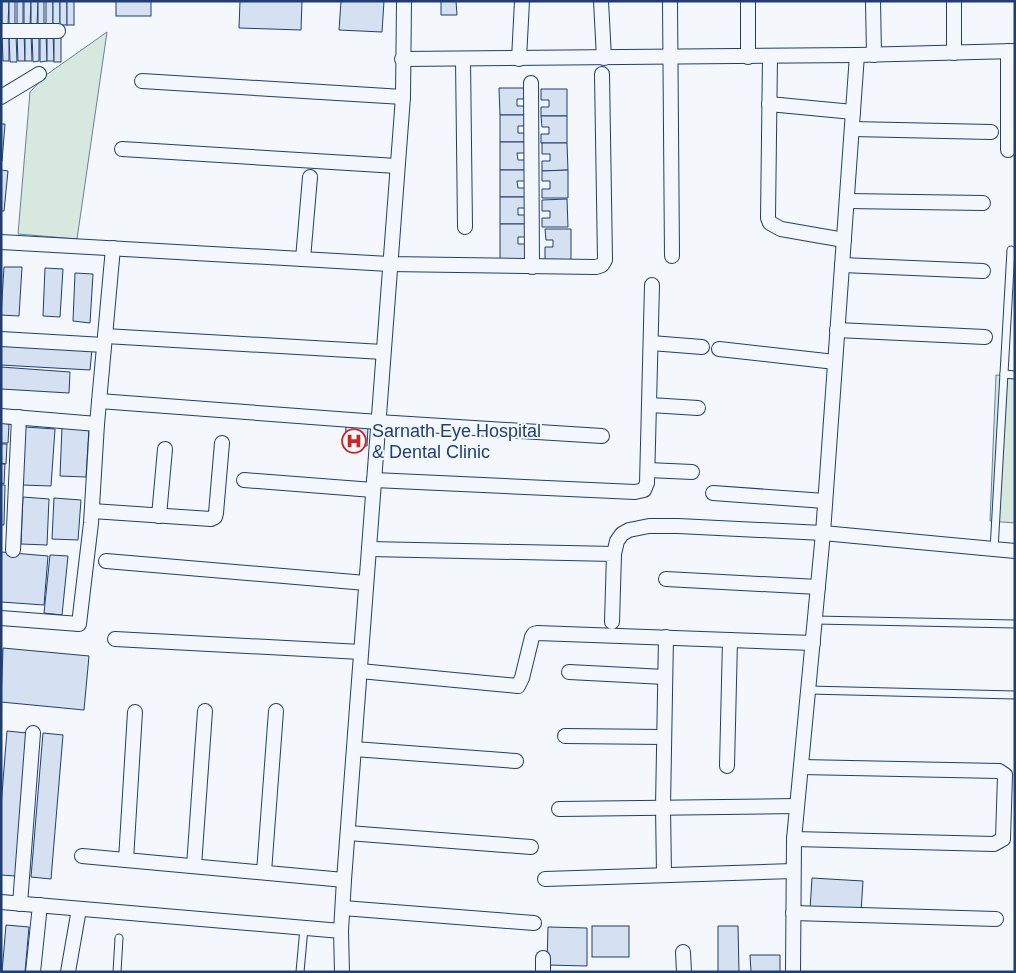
<svg xmlns="http://www.w3.org/2000/svg" width="1016" height="973" font-family="Arial,sans-serif">
<style>
.green{fill:#d7e8df;stroke:#687fa3}
.building{fill:#d5e0f0;stroke:#1d3f73}
.lines{fill:none;stroke-linecap:round;stroke-linejoin:round}
.service-casing{stroke:#1d3f73;stroke-width:9}
.minor-casing{stroke:#1d3f73;stroke-width:16}
.service{stroke:#f4f7fb;stroke-width:7}
.minor{stroke:#f4f7fb;stroke-width:14}
.labels{text-anchor:middle;stroke-width:4;stroke-linejoin:round;paint-order:stroke}
.poi-label{font-size:18px;fill:#1d3f73;stroke:#f4f7fb;text-anchor:start}
</style>
<rect width="100%" height="100%" fill="#f4f7fb"/>
<!-- green -->
<g class="green">
<path d="M 107,32 L 77,239 L 18,234 L 30,92 L 46,75 Z"/>
<path d="M 996,375 L 1015,376 L 1015,523 L 990,521 Z"/>
</g>
<!-- building -->
<g class="building">
<path d="M 2,1 L 9,1 L 8,25 L 2,25 Z"/>
<rect x="9" y="1" width="6" height="24"/>
<rect x="17" y="1" width="6" height="25"/>
<path d="M 24,1 L 31,1 L 30,26 L 24,26 Z"/>
<path d="M 31,1 L 38,1 L 37,26 L 31,26 Z"/>
<rect x="38" y="1" width="6" height="25"/>
<rect x="46" y="1" width="7" height="24"/>
<rect x="53" y="1" width="7" height="24"/>
<rect x="60" y="1" width="7" height="24"/>
<rect x="67" y="1" width="7" height="24"/>
<rect x="116" y="1" width="35" height="15"/>
<path d="M 240,1 L 302,1 L 301,30 L 239,28 Z"/>
<path d="M 341,1 L 384,1 L 382,32 L 339,30 Z"/>
<path d="M 441,1 L 456,1 L 457,15 L 441,15 Z"/>
<path d="M 2,33 L 9,33 L 9,61 L 3,61 Z"/>
<path d="M 17,33 L 24,33 L 25,61 L 18,61 Z"/>
<path d="M 25,33 L 31,33 L 32,61 L 25,61 Z"/>
<path d="M 39,33 L 39,61 L 33,62 L 32,34 Z"/>
<path d="M 46,33 L 47,61 L 40,62 L 40,34 Z"/>
<path d="M 47,33 L 53,33 L 54,61 L 47,61 Z"/>
<path d="M 9,34 L 16,34 L 17,62 L 10,62 Z"/>
<rect x="54" y="34" width="7" height="28"/>
<path d="M 499,88 L 525,88 L 525,99 L 517,99 L 517,106 L 525,106 L 526,115 L 500,115 Z"/>
<path d="M 541,89 L 567,89 L 567,116 L 541,116 L 541,107 L 549,107 L 549,100 L 541,100 Z"/>
<path d="M 500,115 L 525,115 L 525,126 L 518,126 L 518,133 L 526,133 L 526,142 L 500,142 Z"/>
<path d="M 541,116 L 567,116 L 567,143 L 541,143 L 541,134 L 549,134 L 549,127 L 542,127 Z"/>
<path d="M 1,124 L 5,124 L 2,161 L 1,161 Z"/>
<path d="M 500,142 L 525,142 L 525,153 L 517,153 L 518,160 L 526,160 L 526,170 L 500,170 Z"/>
<path d="M 542,143 L 567,143 L 568,170 L 542,171 L 542,161 L 550,161 L 550,154 L 542,154 Z"/>
<path d="M 1,170 L 8,171 L 4,211 L 1,211 Z"/>
<path d="M 500,170 L 525,170 L 525,181 L 517,181 L 518,188 L 526,188 L 526,197 L 500,197 Z"/>
<path d="M 568,170 L 568,198 L 542,198 L 542,189 L 550,189 L 550,181 L 542,181 L 542,171 Z"/>
<path d="M 500,197 L 525,197 L 526,208 L 518,208 L 518,215 L 526,215 L 526,224 L 500,224 Z"/>
<path d="M 567,199 L 568,227 L 542,227 L 542,218 L 550,218 L 550,211 L 542,211 L 542,200 Z"/>
<path d="M 500,224 L 526,224 L 526,237 L 518,237 L 518,244 L 526,244 L 526,262 L 500,262 Z"/>
<path d="M 545,229 L 571,229 L 571,264 L 545,265 L 545,247 L 553,247 L 553,240 L 546,240 Z"/>
<path d="M 4,267 L 22,267 L 19,316 L 1,315 Z"/>
<path d="M 45,268 L 63,269 L 60,317 L 43,316 Z"/>
<path d="M 75,273 L 93,274 L 90,323 L 73,321 Z"/>
<path d="M 1,343 L 92,349 L 90,370 L 1,365 Z"/>
<path d="M 1,367 L 70,372 L 69,393 L 1,389 Z"/>
<path d="M 1,423 L 9,424 L 8,443 L 1,443 Z"/>
<path d="M 346,426 L 368,427 L 367,446 L 345,445 Z"/>
<path d="M 25,427 L 55,429 L 51,486 L 22,485 Z"/>
<path d="M 62,427 L 89,428 L 86,477 L 60,476 Z"/>
<path d="M 1,444 L 7,444 L 6,464 L 1,463 Z"/>
<path d="M 1,464 L 5,464 L 4,484 L 1,483 Z"/>
<path d="M 1,485 L 5,485 L 4,525 L 1,525 Z"/>
<path d="M 23,497 L 49,499 L 47,545 L 21,544 Z"/>
<path d="M 54,498 L 81,500 L 78,540 L 52,539 Z"/>
<path d="M 1,552 L 48,556 L 44,605 L 1,602 Z"/>
<path d="M 50,555 L 68,556 L 62,615 L 44,613 Z"/>
<path d="M 3,648 L 89,656 L 84,710 L 1,702 Z"/>
<path d="M 7,731 L 27,733 L 16,876 L 1,875 L 1,806 Z"/>
<path d="M 43,733 L 63,735 L 51,879 L 31,877 Z"/>
<path d="M 812,878 L 863,881 L 861,912 L 810,909 Z"/>
<path d="M 6,925 L 29,927 L 25,972 L 2,972 Z"/>
<rect x="592" y="926" width="37" height="31"/>
<path d="M 718,926 L 738,926 L 739,972 L 718,972 Z"/>
<path d="M 548,927 L 587,928 L 587,966 L 547,965 Z"/>
<path d="M 750,955 L 780,955 L 780,972 L 751,972 Z"/>
</g>
<g class="lines">
<!-- service casing -->
<g class="service-casing">
<g id="service">
<path d="M 1004,374 L 1015,375"/>
<path d="M 994,550 L 1011,250"/>
<path d="M 815,620 L 1015,624"/>
<path d="M 808,690 L 1015,695"/>
<path d="M 117,972 L 119,938"/>
<path d="M 300,972 L 304,928"/>
</g>
</g>
<!-- minor casing -->
<g class="minor-casing">
<g id="minor">
<path d="M 601,1 L 604,58"/>
<path d="M 670,1 L 672,256"/>
<path d="M 748,1 L 748,57"/>
<path d="M 873,1 L 874,55"/>
<path d="M 954,1 L 954,53"/>
<path d="M 1,31 L 58,31"/>
<path d="M 770,56 L 768,218 L 770,223 L 781,229 L 844,240"/>
<path d="M 402,59 L 857,55 L 1015,51"/>
<path d="M 463,59 L 465,227"/>
<path d="M 519,59 L 522,1"/>
<path d="M 142,81 L 403,97"/>
<path d="M 531,83 L 532,267"/>
<path d="M 1,97 L 39,74"/>
<path d="M 769,104 L 853,112"/>
<path d="M 852,129 L 991,132"/>
<path d="M 122,149 L 397,166"/>
<path d="M 1008,150 L 1008,51"/>
<path d="M 847,201 L 983,203"/>
<path d="M 1,242 L 389,264 L 596,267 L 602,265 L 605,260 L 602,74"/>
<path d="M 303,259 L 310,177"/>
<path d="M 842,265 L 983,271"/>
<path d="M 837,330 L 985,337"/>
<path d="M 105,336 L 383,352"/>
<path d="M 1,339 L 104,345"/>
<path d="M 651,343 L 702,347"/>
<path d="M 719,349 L 835,362"/>
<path d="M 99,401 L 378,422 L 602,436"/>
<path d="M 650,405 L 698,408"/>
<path d="M 1,416 L 97,424"/>
<path d="M 648,470 L 692,472"/>
<path d="M 244,480 L 373,490"/>
<path d="M 374,480 L 635,492 L 644,490 L 647,483 L 652,285"/>
<path d="M 713,493 L 825,501"/>
<path d="M 92,511 L 211,519 L 215,517 L 216,513 L 222,443"/>
<path d="M 159,516 L 165,449"/>
<path d="M 369,549 L 614,554 L 612,622"/>
<path d="M 13,550 L 19,417"/>
<path d="M 614,554 L 617,541 L 622,534 L 629,530 L 649,526 L 678,526 L 823,533 L 1015,551"/>
<path d="M 106,561 L 366,583"/>
<path d="M 666,579 L 818,587"/>
<path d="M 1,618 L 79,624 L 91,523 L 97,424 L 113,248"/>
<path d="M 115,639 L 361,652"/>
<path d="M 360,671 L 518,686 L 522,678 L 532,637 L 534,634 L 537,633 L 813,643"/>
<path d="M 569,672 L 665,677"/>
<path d="M 565,736 L 664,737"/>
<path d="M 354,749 L 516,761"/>
<path d="M 727,766 L 730,640"/>
<path d="M 559,809 L 797,806"/>
<path d="M 348,833 L 531,847"/>
<path d="M 794,839 L 994,844 L 1003,839 L 1005,775 L 999,771 L 801,767"/>
<path d="M 82,856 L 344,880"/>
<path d="M 126,860 L 135,712"/>
<path d="M 194,866 L 205,711"/>
<path d="M 264,872 L 276,711"/>
<path d="M 664,875 L 663,807 L 666,637"/>
<path d="M 545,879 L 793,871"/>
<path d="M 1,902 L 341,931"/>
<path d="M 20,904 L 33,733"/>
<path d="M 343,908 L 534,923"/>
<path d="M 793,913 L 996,919"/>
<path d="M 683,952 L 684,972"/>
<path d="M 543,958 L 543,972"/>
<path d="M 33,972 L 40,905"/>
<path d="M 68,972 L 79,909"/>
<path d="M 342,972 L 341,931 L 344,880 L 403,97 L 404,1"/>
<path d="M 793,972 L 794,839 L 823,533 L 857,55"/>
</g>
</g>
<!-- service -->
<use href="#service" class="service"/>
<!-- minor -->
<use href="#minor" class="minor"/>
</g>
<!-- icons -->
<defs>
<g id="hospital-ring" transform="scale(1.25)"><circle r="9.5" fill="#f4f7fb" stroke="#c62828" stroke-width="1.5"/><path d="M-5-5h3v3.5h4V-5h3V5h-3V1.5h-4V5h-3Z" fill="#c62828"/></g>
</defs>
<g fill-rule="evenodd">
<use href="#hospital-ring" x="354" y="441"/>
</g>
<g class="labels">
<!-- poi labels -->
<g class="poi-label">
<text x="372" y="437">Sarnath Eye Hospital<tspan x="372" dy="21">&amp; Dental Clinic</tspan></text>
</g>
</g>
<!-- border -->
<rect width="1016" height="973" fill="none" stroke="#1d3f73" stroke-width="5"/>
</svg>
